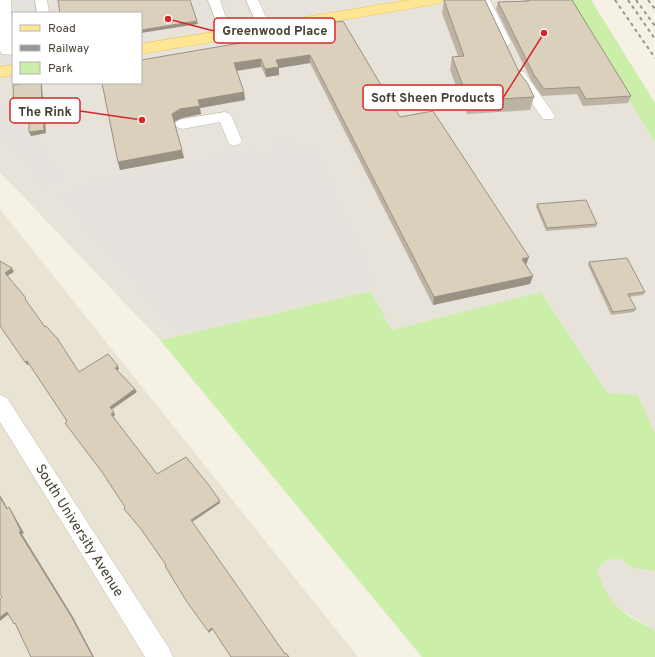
<svg xmlns="http://www.w3.org/2000/svg" width="655" height="657" font-family="Overpass,sans-serif">
<style>
.residential{fill:#e9e3d3}
.industrial{fill:#e7e2da;fill-rule:evenodd}
.green{fill:#cbeea9}
.parking{fill:#e5e2de}
.lines{fill:none;stroke-linecap:round;stroke-linejoin:round}
.minor-casing{stroke:#c1b9a7;stroke-width:1}
.major-casing{stroke:#f2cb56;stroke-width:1}
.minor{fill:#fff;fill-rule:evenodd}
.major{fill:#ffe694;fill-rule:evenodd}
.rail{stroke:#969696;stroke-width:2;stroke-dasharray:3.5 3.5;stroke-linecap:butt}
.wall{fill:#bcb3a2}
.shaded-wall{fill:#999284}
.building{fill:#dbd0bc;stroke:#999284}
.labels{text-anchor:middle;stroke-width:3;stroke-linejoin:round;paint-order:stroke}
.near-street-label{font-size:14px;fill:#484134;stroke:#fff}
.leader{fill:none;stroke:#d62828;stroke-width:1.5}
.callout-dot{fill:#d62828;stroke:#fff;stroke-width:1.5}
.callout{fill:#fff;stroke:#d62828;stroke-width:1.5}
.callout-label{font-size:13px;text-anchor:middle;font-weight:bold;fill:#484134}
</style>
<rect width="100%" height="100%" fill="#f5f1e5"/>
<!-- residential -->
<path class="residential" d="M 0,209 L 358,657 L 0,657 Z"/>
<!-- industrial -->
<g class="industrial">
<path d="M 0,0 L 570,0 L 655,143 L 655,434 L 638,395 L 607,394 L 541,292 L 390,330 L 371,291 L 160,340 L 0,172 ZM 13,13 L 141,13 L 141,83 L 13,83 Z"/>
<path d="M 621,559 L 632,568 L 655,571 L 655,632 L 653,629 L 615,606 L 604,591 L 597,569 L 607,560 Z"/>
</g>
<!-- green -->
<g class="green">
<path d="M 570,0 L 591,0 L 655,103 L 655,143 Z"/>
<path d="M 371,291 L 391,330 L 541,292 L 607,393 L 638,395 L 655,434 L 655,571 L 632,568 L 621,559 L 607,560 L 597,569 C 609,607 619,611 653,629 L 655,632 L 655,657 L 422,657 L 160,340 Z"/>
</g>
<!-- parking -->
<g class="parking">
<path d="M 0,0 L 60,0 L 62,13 L 13,13 L 13,57 L 0,60 Z"/>
<path d="M 195,0 L 227,0 L 234,16 L 226,17 L 228,24 L 214,26 L 213,21 L 203,22 Z"/>
<path d="M 0,103 L 1,103 L 67,178 L 46,188 L 0,133 Z"/>
<path d="M 291,138 L 295,146 L 302,150 L 315,147 L 377,285 L 177,332 L 58,196 L 89,181 L 257,148 L 260,156 L 274,153 L 270,143 Z"/>
</g>
<g class="lines">
<!-- minor casing -->
<g class="minor-casing">
<g id="minor">
<path d="M 0,0 L 11,0 L 13,55 L 2,54 L 0,51 Z"/>
<path d="M 35,0 L 47,0 L 49,13 L 37,13 Z"/>
<path d="M 208,0 L 220,0 L 226,18 L 224,21 L 216,21 Z"/>
<path d="M 246,0 L 258,0 L 271,28 L 270,31 L 260,31 Z"/>
<path d="M 478,0 L 490,0 L 511,42 L 509,45 L 499,45 L 497,42 Z"/>
<path d="M 519,71 L 524,72 L 553,113 L 555,116 L 553,119 L 543,119 L 512,75 L 514,72 Z"/>
<path d="M 225,112 L 230,114 L 232,117 L 242,141 L 239,144 L 234,146 L 229,144 L 220,122 L 182,129 L 177,127 L 175,124 L 177,121 L 182,119 Z"/>
<path d="M 0,395 L 7,398 L 169,648 L 173,657 L 145,657 L 0,422 Z"/>
</g>
</g>
<!-- major casing -->
<g class="major-casing">
<g id="major">
<path d="M 410,0 L 443,0 L 441,3 L 436,4 L 141,54 L 141,44 Z"/>
<path d="M 13,65 L 13,75 L 0,77 L 0,67 Z"/>
</g>
</g>
<!-- minor -->
<use href="#minor" class="minor"/>
<!-- major -->
<use href="#major" class="major"/>
<!-- rail -->
<g class="rail">
<path d="M 615,0 L 655,58"/>
<path d="M 628,0 L 655,39"/>
<path d="M 636,0 L 655,26"/>
<path d="M 648,0 L 655,9"/>
</g>
</g>
<!-- wall -->
<g class="wall">
<path d="M 444,0 L 519,72 L 534,97 L 530,110 L 467,114 L 450,70 L 452,57 L 458,56 L 442,13 Z"/>
<path d="M 525,0 L 572,0 L 631,96 L 628,103 L 583,106 L 577,94 L 542,96 L 532,82 L 496,9 L 498,2 L 525,1 Z"/>
<path d="M 297,28 L 400,117 L 526,265 L 533,276 L 530,284 L 433,305 L 310,63 L 279,68 L 279,75 L 266,77 L 261,67 L 236,71 L 244,92 L 245,100 L 200,108 L 201,114 L 182,118 L 174,122 L 184,158 L 120,170 L 118,162 L 102,83 L 297,33 Z"/>
<path d="M 42,84 L 46,133 L 31,136 L 29,122 L 20,123 L 16,119 L 14,115 Z"/>
<path d="M 537,204 L 597,224 L 596,227 L 546,231 L 536,207 Z"/>
<path d="M 589,262 L 645,292 L 643,295 L 629,297 L 636,309 L 634,312 L 611,315 L 588,265 Z"/>
</g>
<!-- shaded-wall -->
<g class="shaded-wall">
<path d="M 197,21 L 198,24 L 141,33 L 141,30 Z"/>
<path d="M 310,55 L 310,63 L 279,68 L 279,75 L 266,77 L 265,69 L 276,60 Z"/>
<path d="M 261,59 L 261,67 L 235,71 L 234,63 Z"/>
<path d="M 41,83 L 46,133 L 31,136 L 29,132 Z"/>
<path d="M 244,92 L 245,100 L 200,108 L 201,114 L 182,118 L 174,122 L 172,114 L 198,100 Z"/>
<path d="M 29,118 L 30,121 L 20,123 L 19,120 Z"/>
<path d="M 182,150 L 184,158 L 120,170 L 118,162 Z"/>
<path d="M 529,257 L 526,265 L 522,259 Z"/>
<path d="M 12,268 L 14,272 L 7,276 L 5,273 Z"/>
<path d="M 533,276 L 530,284 L 433,305 L 434,297 Z"/>
<path d="M 27,361 L 29,364 L 27,365 L 25,362 Z"/>
<path d="M 118,366 L 119,369 L 116,371 L 115,368 Z"/>
<path d="M 135,389 L 137,392 L 111,410 L 110,407 Z"/>
<path d="M 114,412 L 115,415 L 113,417 L 111,414 Z"/>
<path d="M 0,495 L 9,511 L 7,509 L 0,497 Z"/>
<path d="M 220,501 L 220,503 L 192,522 L 191,520 Z"/>
<path d="M 9,507 L 11,510 L 24,533 L 22,534 L 73,617 L 94,657 L 93,657 L 19,532 Z"/>
<path d="M 7,612 L 10,613 L 0,621 L 0,617 Z"/>
<path d="M 212,628 L 213,629 L 209,633 L 208,631 Z"/>
</g>
<!-- building -->
<g class="building">
<path d="M 58,0 L 190,0 L 197,21 L 141,30 L 141,13 L 60,13 Z"/>
<path d="M 444,0 L 485,0 L 519,72 L 528,84 L 534,97 L 469,101 L 452,57 L 464,56 Z"/>
<path d="M 529,0 L 572,0 L 631,96 L 586,99 L 579,87 L 544,89 L 534,75 L 498,2 L 529,1 Z"/>
<path d="M 343,21 L 400,117 L 433,111 L 529,257 L 522,259 L 533,276 L 434,297 L 310,55 L 276,60 L 279,67 L 265,69 L 261,59 L 234,63 L 244,92 L 198,100 L 200,106 L 180,109 L 172,114 L 182,150 L 118,162 L 102,83 L 141,83 L 141,60 L 299,33 L 297,28 Z"/>
<path d="M 25,83 L 41,83 L 44,130 L 29,132 L 29,118 L 19,120 L 14,115 L 13,85 Z"/>
<path d="M 586,200 L 597,224 L 547,228 L 537,204 Z"/>
<path d="M 627,258 L 645,292 L 628,294 L 636,309 L 613,312 L 589,262 Z"/>
<path d="M 0,261 L 12,268 L 5,273 L 26,298 L 25,299 L 45,327 L 46,326 L 57,338 L 79,372 L 108,354 L 118,366 L 115,368 L 135,389 L 110,407 L 114,412 L 111,414 L 157,474 L 186,457 L 208,484 L 220,501 L 191,520 L 285,654 L 286,653 L 289,657 L 231,657 L 212,628 L 208,631 L 187,602 L 165,566 L 166,565 L 141,529 L 124,509 L 125,507 L 102,472 L 65,423 L 67,421 L 27,361 L 25,362 L 0,326 Z"/>
<path d="M 0,497 L 7,509 L 9,507 L 21,531 L 19,532 L 71,616 L 93,657 L 31,657 L 15,623 L 14,624 L 7,612 L 0,617 L 0,599 L 2,597 L 0,594 Z"/>
</g>
<g class="labels">
<!-- near-street labels -->
<g class="near-street-label">
<text transform="translate(80 530) rotate(58)" y="5">South University Avenue</text>
</g>
</g>
<!-- callouts -->
<path class="leader" d="M168 19L214 31M544 33L503 98M142 120L80 111"/>
<g class="callout-dot">
<circle cx="168" cy="19" r="4"/>
<circle cx="544" cy="33" r="4"/>
<circle cx="142" cy="120" r="4"/>
</g>
<g class="callout">
<rect x="214" y="18" width="121" height="25" rx="4"/>
<rect x="363" y="85" width="140" height="25" rx="4"/>
<rect x="10" y="98" width="70" height="25" rx="4"/>
</g>
<g class="callout-label">
<text x="275" y="35">Greenwood Place</text>
<text x="433" y="102">Soft Sheen Products</text>
<text x="45" y="116">The Rink</text>
</g>
<!-- legend -->
<rect x="12" y="12" width="130" height="72" fill="#ffffff" stroke="#b6b3ae"/>
<rect x="20" y="25" width="20" height="6" fill="#ffe694" stroke="#b6b3ae"/>
<text x="48" y="32" font-size="12" fill="#484134">Road</text>
<rect x="20" y="45" width="20" height="6" fill="#969696" stroke="#b6b3ae"/>
<text x="48" y="52" font-size="12" fill="#484134">Railway</text>
<rect x="20" y="62" width="20" height="12" fill="#cbeea9" stroke="#b6b3ae"/>
<text x="48" y="72" font-size="12" fill="#484134">Park</text>
</svg>
